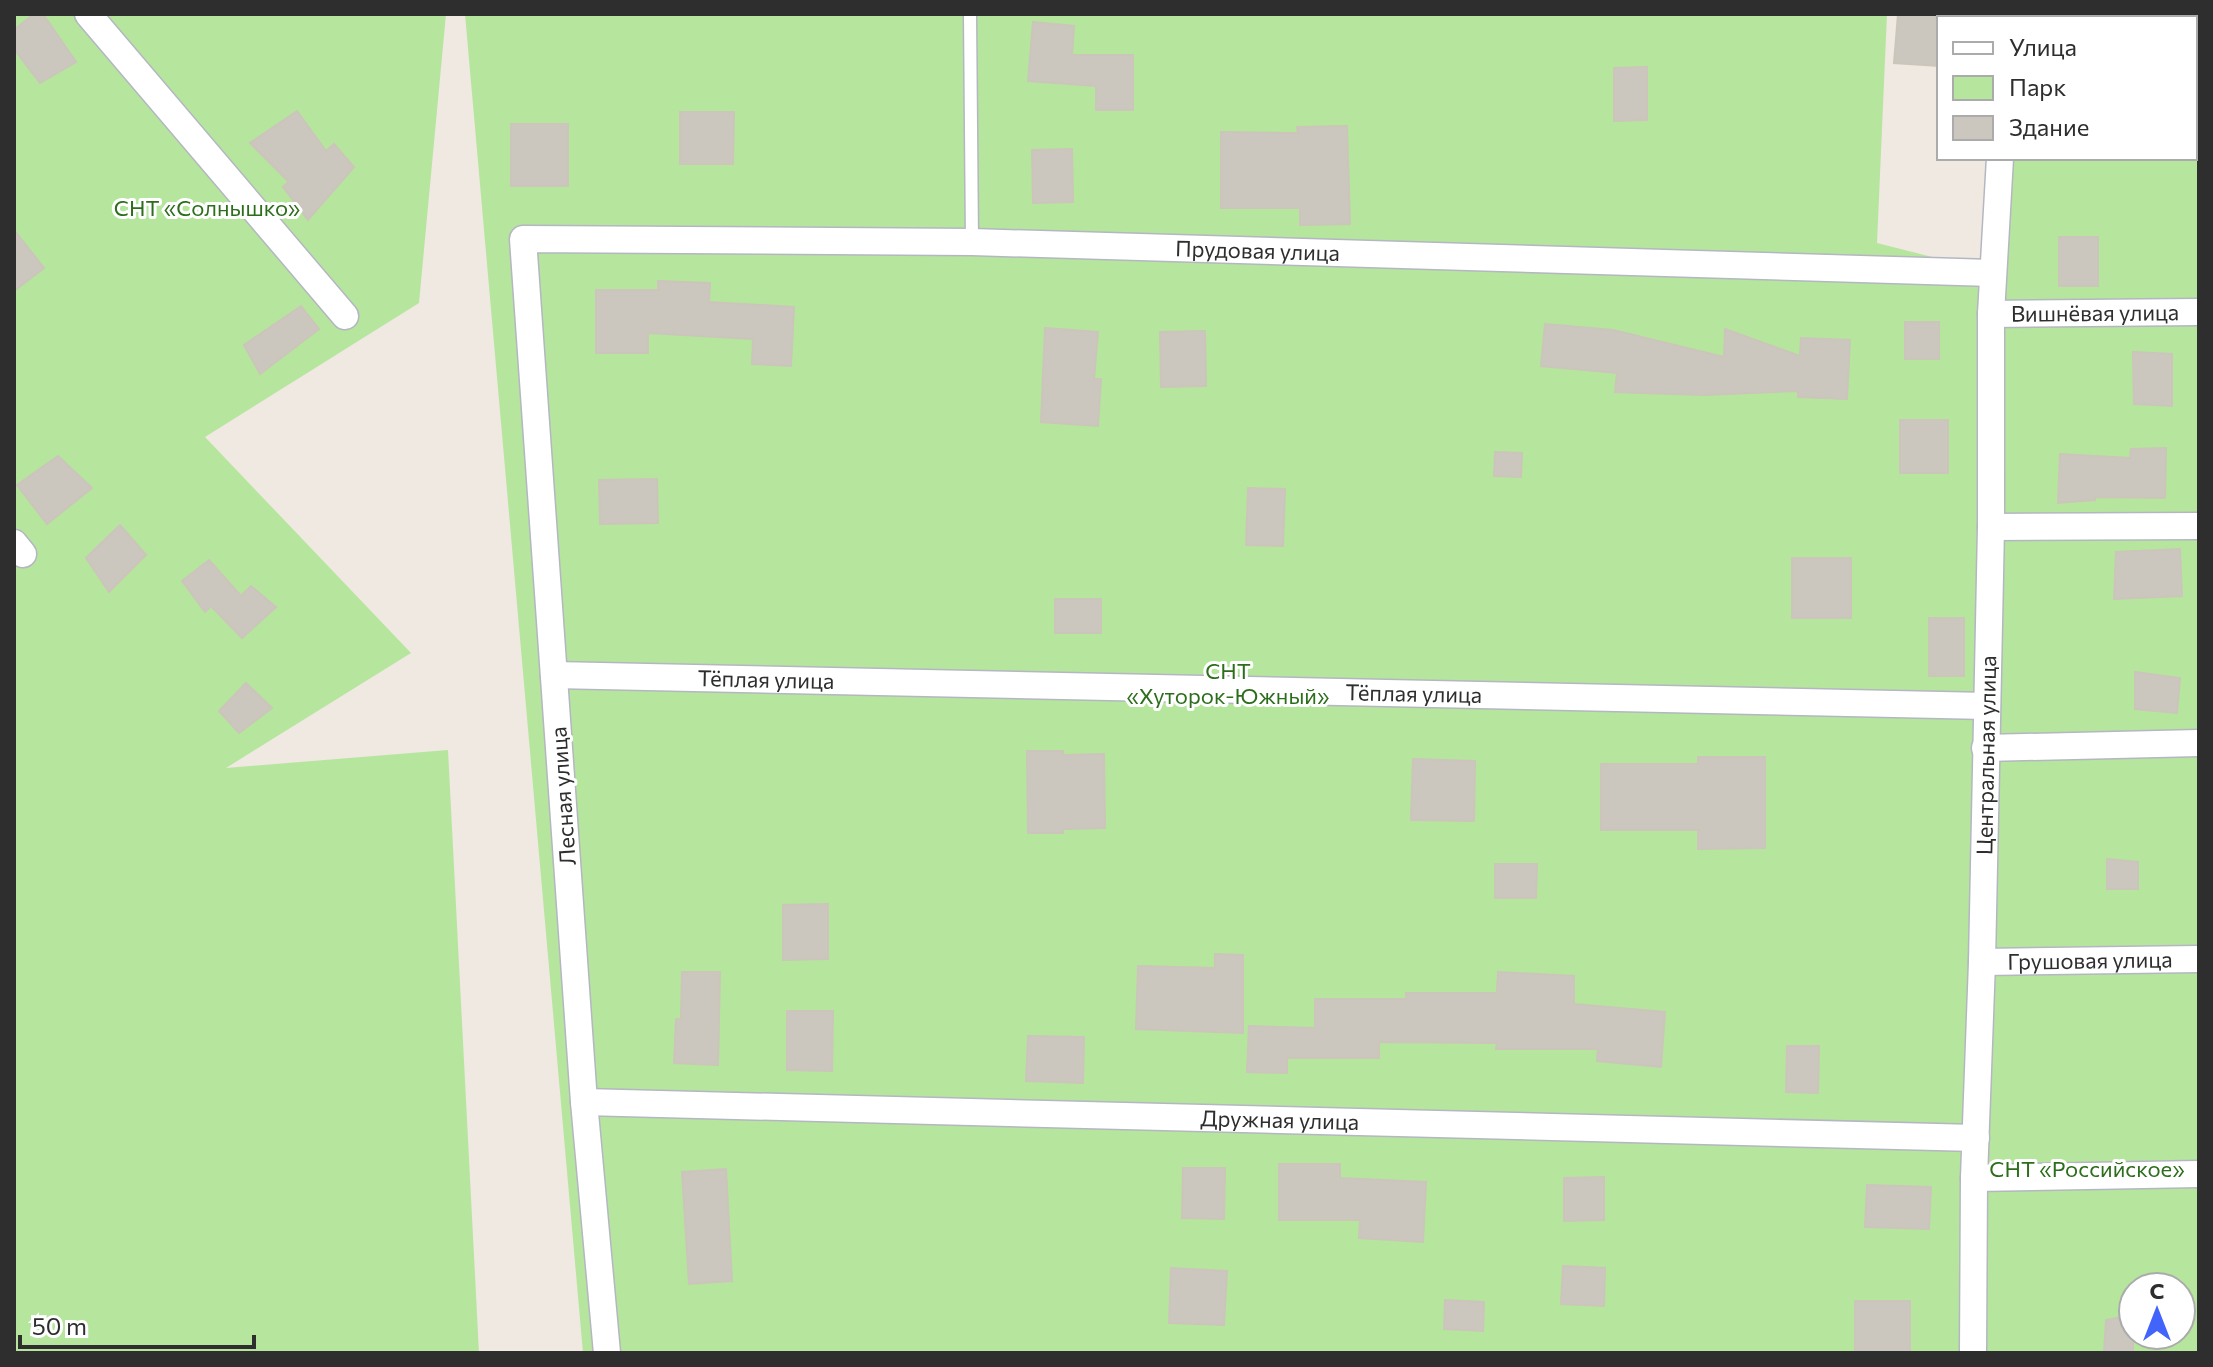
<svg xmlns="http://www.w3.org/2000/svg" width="2213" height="1367" font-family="Commissioner,sans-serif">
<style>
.green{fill:#b6e59e;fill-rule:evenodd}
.building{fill:#cbc7bf;stroke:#cbc5ba;stroke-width:2}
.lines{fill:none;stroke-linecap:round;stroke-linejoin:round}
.service-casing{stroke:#b4b7c1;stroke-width:15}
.minor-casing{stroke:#b4b7c1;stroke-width:29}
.service{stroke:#fff;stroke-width:12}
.minor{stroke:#fff;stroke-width:26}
.labels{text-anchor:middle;stroke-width:6;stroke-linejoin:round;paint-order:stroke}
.park-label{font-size:22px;fill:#2c6e1b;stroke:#fff}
.street-label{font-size:22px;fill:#2e2e2e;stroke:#fff}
</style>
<rect width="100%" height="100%" fill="#efe9e1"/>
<!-- green -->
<g class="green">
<path d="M 14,14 L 446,14 L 419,303 L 205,437 L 411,653 L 226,768 L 448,750 L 479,1353 L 14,1353 Z"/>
<path d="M 465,14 L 1887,14 L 1877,243 L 1991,272 L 2000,158 L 2195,158 L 2195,18 L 2007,18 L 2007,14 L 2199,14 L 2199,1353 L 583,1353 ZM 2133,1287 L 2181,1287 L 2181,1335 L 2133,1335 Z"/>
</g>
<!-- building -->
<g class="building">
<path d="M 34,14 L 43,14 L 76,62 L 40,83 L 14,49 L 14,30 Z"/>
<path d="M 1898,14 L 1939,14 L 1939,66 L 1894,63 Z"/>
<path d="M 1033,22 L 1074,26 L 1072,55 L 1133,55 L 1133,110 L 1096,110 L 1096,86 L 1028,81 Z"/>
<path d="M 1647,67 L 1647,120 L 1614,121 L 1614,68 Z"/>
<path d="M 297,111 L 326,151 L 334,144 L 354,167 L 308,220 L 283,187 L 289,182 L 250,143 Z"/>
<path d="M 680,112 L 734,112 L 733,164 L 680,164 Z"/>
<rect x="511" y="124" width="57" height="62"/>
<path d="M 1347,126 L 1350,224 L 1300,225 L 1300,208 L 1221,208 L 1221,132 L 1298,133 L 1297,127 Z"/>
<path d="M 1072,149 L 1073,202 L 1033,203 L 1032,150 Z"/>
<path d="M 14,230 L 44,268 L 14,291 Z"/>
<rect x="2059" y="237" width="39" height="49"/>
<path d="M 658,281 L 710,283 L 709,302 L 794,307 L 791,366 L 752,364 L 753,339 L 648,333 L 648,353 L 596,353 L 596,290 L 658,290 Z"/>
<path d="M 301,306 L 319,329 L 260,374 L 244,345 Z"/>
<rect x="1905" y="322" width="34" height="37"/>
<path d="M 1545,324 L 1613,330 L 1724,357 L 1725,329 L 1800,356 L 1801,338 L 1850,340 L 1847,399 L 1798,397 L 1798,391 L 1705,395 L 1615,392 L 1617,373 L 1541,366 Z"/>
<path d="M 1045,328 L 1098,332 L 1094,379 L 1101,379 L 1098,426 L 1041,422 Z"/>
<path d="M 1205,331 L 1206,386 L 1161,387 L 1160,332 Z"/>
<path d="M 2133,352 L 2172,354 L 2172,406 L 2134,404 Z"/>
<rect x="1900" y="420" width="48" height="53"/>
<path d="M 2166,448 L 2165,498 L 2095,497 L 2095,500 L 2058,503 L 2060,454 L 2130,458 L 2131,449 Z"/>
<path d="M 1495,452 L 1522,453 L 1521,477 L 1494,476 Z"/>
<path d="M 58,456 L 92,488 L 47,524 L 17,485 Z"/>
<path d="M 657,479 L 658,523 L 600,524 L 599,480 Z"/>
<path d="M 1248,488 L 1285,489 L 1283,546 L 1246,545 Z"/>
<path d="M 120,525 L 146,555 L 109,592 L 86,558 Z"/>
<path d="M 2180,549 L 2182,596 L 2114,599 L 2116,552 Z"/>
<rect x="1792" y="558" width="59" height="60"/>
<path d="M 209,560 L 241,596 L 251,586 L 276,607 L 242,638 L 211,606 L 205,612 L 182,581 Z"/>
<rect x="1055" y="599" width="46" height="34"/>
<rect x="1929" y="618" width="35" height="58"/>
<path d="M 2135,672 L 2180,678 L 2177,713 L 2135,709 Z"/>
<path d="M 246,683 L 272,708 L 239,733 L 219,711 Z"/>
<path d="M 1027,751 L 1063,751 L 1063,755 L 1104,754 L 1105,828 L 1063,829 L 1063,833 L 1028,833 Z"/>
<path d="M 1698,757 L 1765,757 L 1765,848 L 1698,849 L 1698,830 L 1601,830 L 1601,764 L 1698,764 Z"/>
<path d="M 1413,759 L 1475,761 L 1474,821 L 1411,820 Z"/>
<path d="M 2107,859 L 2138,862 L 2138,889 L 2107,889 Z"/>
<path d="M 1495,864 L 1537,864 L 1536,898 L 1495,898 Z"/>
<path d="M 828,904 L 828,959 L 783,960 L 783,905 Z"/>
<path d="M 1215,954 L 1243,955 L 1243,1033 L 1136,1029 L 1138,966 L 1215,968 Z"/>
<path d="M 682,972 L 720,972 L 718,1065 L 674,1063 L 676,1019 L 681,1019 Z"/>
<path d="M 1498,972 L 1574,976 L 1574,1004 L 1665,1012 L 1661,1067 L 1597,1061 L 1598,1049 L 1496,1049 L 1497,1043 L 1379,1042 L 1379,1058 L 1287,1058 L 1287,1073 L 1247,1072 L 1249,1026 L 1315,1028 L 1315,999 L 1406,999 L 1406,993 L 1497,993 Z"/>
<path d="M 787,1011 L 833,1011 L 832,1071 L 787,1070 Z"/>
<path d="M 1028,1036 L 1084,1037 L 1083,1083 L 1026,1081 Z"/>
<path d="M 1787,1046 L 1819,1046 L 1818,1093 L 1786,1092 Z"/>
<path d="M 1279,1164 L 1340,1164 L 1340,1178 L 1426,1182 L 1423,1242 L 1359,1238 L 1360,1220 L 1279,1220 Z"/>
<path d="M 1183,1168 L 1225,1168 L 1224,1219 L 1182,1218 Z"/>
<path d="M 726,1169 L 732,1281 L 689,1284 L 682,1172 Z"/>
<path d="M 1604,1177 L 1604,1220 L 1564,1221 L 1564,1178 Z"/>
<path d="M 1867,1185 L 1931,1187 L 1929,1229 L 1865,1227 Z"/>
<path d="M 1563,1266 L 1605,1268 L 1604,1306 L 1561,1304 Z"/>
<path d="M 1171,1268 L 1227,1271 L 1224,1325 L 1169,1323 Z"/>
<path d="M 1445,1300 L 1484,1302 L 1483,1331 L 1444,1329 Z"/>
<rect x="1855" y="1301" width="55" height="52"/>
<path d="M 2133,1315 L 2133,1353 L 2104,1353 L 2106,1320 Z"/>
</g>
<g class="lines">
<!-- service casing -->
<g class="service-casing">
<path id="service" d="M 970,14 L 972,242"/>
</g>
<!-- minor casing -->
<g class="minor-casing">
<g id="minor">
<path d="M 88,14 L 345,316"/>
<path d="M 2007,18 L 2007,14"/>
<path d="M 2195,80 L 2199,80"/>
<path id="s1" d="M 1991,314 L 2199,312"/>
<path d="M 1991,527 L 2199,526"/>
<path d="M 14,543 L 23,554"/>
<path id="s2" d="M 554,675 L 1987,706"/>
<path d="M 1985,748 L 2199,743"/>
<path id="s3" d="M 1982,962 L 2199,959"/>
<path id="s4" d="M 584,1102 L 1976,1138"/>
<path d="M 1974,1178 L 2199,1174"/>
<path id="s5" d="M 607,1353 L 584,1102 L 523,239 L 972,242 L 1992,273"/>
<path id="s6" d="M 1973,1353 L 1974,1178 L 1982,962 L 1991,527 L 1991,314 L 2000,158"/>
</g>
</g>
<!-- service -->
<use href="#service" class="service"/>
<!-- minor -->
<use href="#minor" class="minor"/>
</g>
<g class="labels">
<!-- park labels -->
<g class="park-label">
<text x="207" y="216">СНТ «Солнышко»</text>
<text x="1228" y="679">СНТ<tspan x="1228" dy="25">«Хуторок-Южный»</tspan></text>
<text x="2087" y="1177">СНТ «Российское»</text>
</g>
<!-- street labels -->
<g class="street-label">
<text dy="8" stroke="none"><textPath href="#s5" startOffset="1852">Прудовая улица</textPath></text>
<text dy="8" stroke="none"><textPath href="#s1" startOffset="104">Вишнёвая улица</textPath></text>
<text dy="8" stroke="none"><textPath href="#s2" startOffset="212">Тёплая улица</textPath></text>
<text dy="8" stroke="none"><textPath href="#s2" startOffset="860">Тёплая улица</textPath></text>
<text dy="8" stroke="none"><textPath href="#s6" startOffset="598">Центральная улица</textPath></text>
<text transform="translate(563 796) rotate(-94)" y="8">Лесная улица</text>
<text dy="8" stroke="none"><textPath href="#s3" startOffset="108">Грушовая улица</textPath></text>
<text dy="8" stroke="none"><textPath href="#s4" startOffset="696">Дружная улица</textPath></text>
</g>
</g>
<!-- border -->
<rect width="2213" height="1367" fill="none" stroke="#2e2e2e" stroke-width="32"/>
<!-- legend -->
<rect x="1937" y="16" width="260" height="144" fill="#ffffff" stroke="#ababab" stroke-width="2"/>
<rect x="1953" y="42" width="40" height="12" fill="#ffffff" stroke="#ababab" stroke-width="2"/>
<text x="2009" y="56" font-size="24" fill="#2e2e2e">Улица</text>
<rect x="1953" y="76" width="40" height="24" fill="#b6e59e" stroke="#ababab" stroke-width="2"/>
<text x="2009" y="96" font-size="24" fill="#2e2e2e">Парк</text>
<rect x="1953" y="116" width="40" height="24" fill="#cbc7bf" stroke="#ababab" stroke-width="2"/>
<text x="2009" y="136" font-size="24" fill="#2e2e2e">Здание</text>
<!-- north arrow -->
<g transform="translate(2157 1311)"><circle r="38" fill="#ffffff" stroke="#ababab" stroke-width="2"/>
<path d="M0-6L14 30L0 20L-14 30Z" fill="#4264fb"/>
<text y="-12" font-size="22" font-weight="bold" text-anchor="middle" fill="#2e2e2e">С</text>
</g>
<!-- scale -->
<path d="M20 1335v12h234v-12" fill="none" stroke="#2e2e2e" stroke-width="4"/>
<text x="32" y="1335" font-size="24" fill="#2e2e2e" stroke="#ffffff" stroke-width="6" paint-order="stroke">50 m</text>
</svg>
